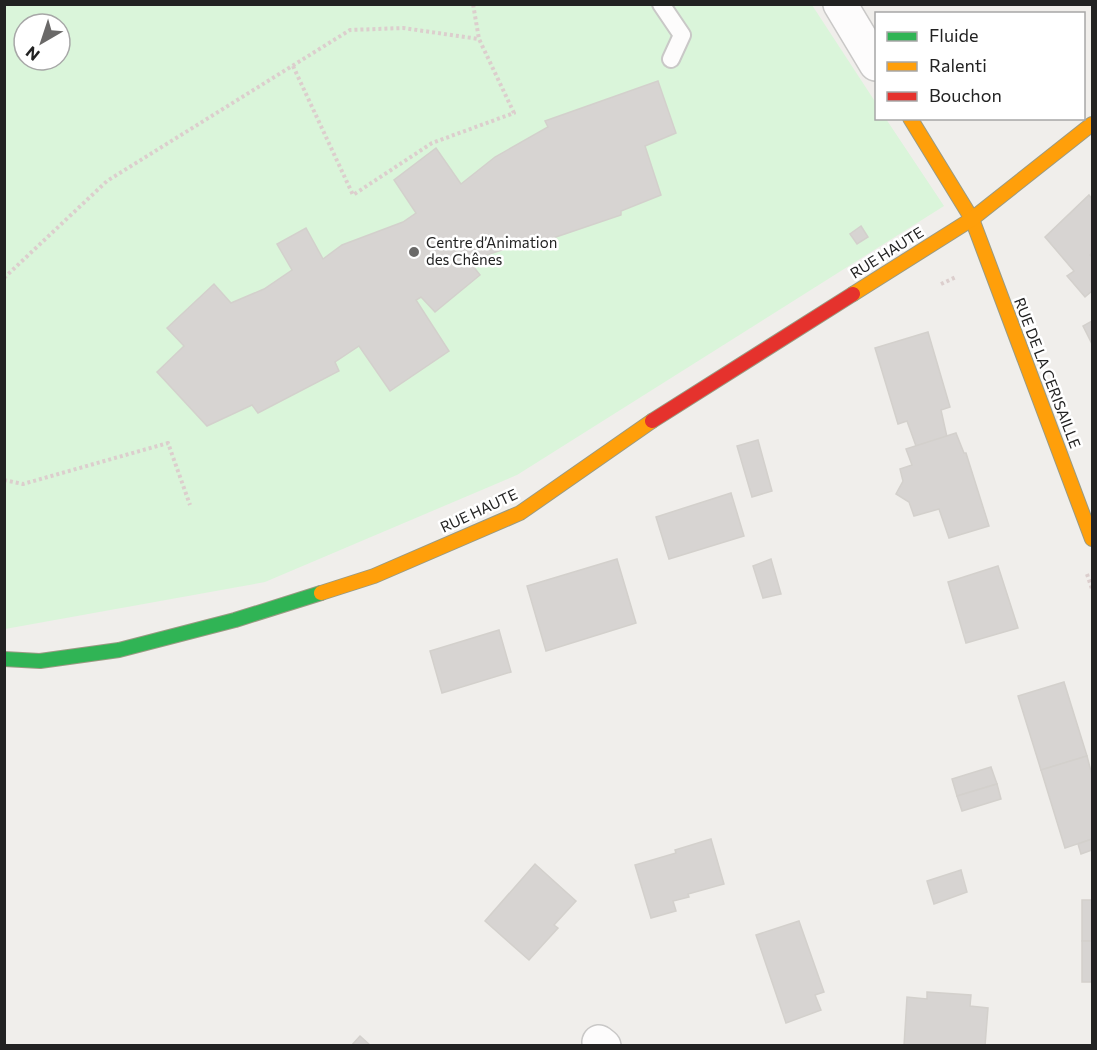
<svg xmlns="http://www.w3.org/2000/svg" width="1097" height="1050" font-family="Commissioner,sans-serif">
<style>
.park{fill:#daf5da;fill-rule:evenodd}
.building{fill:#d7d4d2;stroke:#d3d0cc;stroke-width:1.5}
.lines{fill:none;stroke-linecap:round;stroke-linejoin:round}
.lane-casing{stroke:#c9c8c7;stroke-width:20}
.street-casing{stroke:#c9c8c7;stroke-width:36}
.fast-casing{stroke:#999a82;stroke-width:16}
.slow-casing{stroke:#999a82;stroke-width:16}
.jam-casing{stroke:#999a82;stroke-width:16}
.path{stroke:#dccecd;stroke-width:4;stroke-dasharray:3 3;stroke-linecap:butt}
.lane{stroke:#fdfcfc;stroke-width:16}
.street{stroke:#fdfcfc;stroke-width:33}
.fast{stroke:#30b455;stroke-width:14}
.slow{stroke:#ff9f0a;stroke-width:14}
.jam{stroke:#e5322d;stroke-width:14}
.poi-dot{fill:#6a6968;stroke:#fff;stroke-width:2}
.labels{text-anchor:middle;stroke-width:5;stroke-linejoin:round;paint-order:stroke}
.poi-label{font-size:15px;fill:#222;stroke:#fff;text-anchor:start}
.street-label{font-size:15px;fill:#222;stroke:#fff}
</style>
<rect width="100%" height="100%" fill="#f0eeeb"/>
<!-- park -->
<path class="park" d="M 4,5 L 812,5 L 876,103 L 876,118 L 886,119 L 944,206 L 517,475 L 265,582 L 5,629 ZM 24,24 L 60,24 L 60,60 L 24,60 Z"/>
<!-- building -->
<g class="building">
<path d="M 658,81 L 676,133 L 645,146 L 661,195 L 621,211 L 621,215 L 544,241 L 541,237 L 469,261 L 480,275 L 435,312 L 421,297 L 416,300 L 449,351 L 390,391 L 359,346 L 335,362 L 339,371 L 258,413 L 252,405 L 207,426 L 157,372 L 184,346 L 167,328 L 214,284 L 231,303 L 264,289 L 292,270 L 277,244 L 306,228 L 323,259 L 342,245 L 403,222 L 416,213 L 394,180 L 436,148 L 461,184 L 495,157 L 548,127 L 545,121 Z"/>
<path d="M 1089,195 L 1092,199 L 1092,253 L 1090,255 L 1092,257 L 1092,291 L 1085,297 L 1067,276 L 1074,271 L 1045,237 Z"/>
<path d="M 861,226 L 868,237 L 857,244 L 850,234 Z"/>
<path d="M 1092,321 L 1092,344 L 1083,326 Z"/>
<path d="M 928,332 L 950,407 L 941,410 L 947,437 L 916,446 L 907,421 L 898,424 L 875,348 Z"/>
<path d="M 956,433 L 964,453 L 966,453 L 989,526 L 949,538 L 939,509 L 914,516 L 909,502 L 896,494 L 903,481 L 900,469 L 912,465 L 906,449 Z"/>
<path d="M 758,440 L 772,491 L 752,497 L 737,446 Z"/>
<path d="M 731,493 L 744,536 L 669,559 L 656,517 Z"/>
<path d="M 617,559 L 636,623 L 546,651 L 527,586 Z"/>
<path d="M 771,559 L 781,594 L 763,598 L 753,566 Z"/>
<path d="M 998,566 L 1018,628 L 966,643 L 948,582 Z"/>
<path d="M 499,630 L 511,672 L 442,693 L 430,651 Z"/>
<path d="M 1064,682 L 1087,756 L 1041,770 L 1018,696 Z"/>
<path d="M 1087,756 L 1092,775 L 1092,839 L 1065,848 L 1041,770 Z"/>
<path d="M 991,767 L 997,784 L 957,796 L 952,779 Z"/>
<path d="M 997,784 L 1001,799 L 962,811 L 957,796 Z"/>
<path d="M 711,839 L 724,884 L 688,894 L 689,897 L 673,901 L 676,911 L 651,918 L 635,865 L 676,853 L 675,850 Z"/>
<path d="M 1092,839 L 1092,850 L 1081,854 L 1078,844 Z"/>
<path d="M 535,864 L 576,901 L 554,925 L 558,928 L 529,960 L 485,921 Z"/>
<path d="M 961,870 L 967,892 L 934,904 L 927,881 Z"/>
<rect x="1082" y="900" width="10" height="41"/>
<path d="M 799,921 L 824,992 L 815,995 L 821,1010 L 786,1023 L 756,935 Z"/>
<rect x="1082" y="941" width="10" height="41"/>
<path d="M 927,992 L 971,995 L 970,1006 L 988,1008 L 985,1046 L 904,1046 L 907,997 L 927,999 Z"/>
<path d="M 360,1036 L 371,1046 L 351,1046 Z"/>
</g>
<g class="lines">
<!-- lane casing -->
<g class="lane-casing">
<path id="lane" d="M 661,4 L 682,35 L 671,59"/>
</g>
<!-- street casing -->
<g class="street-casing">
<g id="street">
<path d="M 840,4 L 876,64"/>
<path d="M 599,1042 L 604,1046"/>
</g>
</g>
<!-- fast casing -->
<g class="fast-casing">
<path id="fast" d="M 4,659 L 40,661 L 119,650 L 235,620 L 321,593"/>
</g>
<!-- slow casing -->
<g class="slow-casing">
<g id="slow">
<path d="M 910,118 L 972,219 L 1092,539"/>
<path d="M 853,294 L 972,219 L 1092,124"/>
<path d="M 321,593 L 374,576 L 520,513 L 652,421"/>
</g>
</g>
<!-- jam casing -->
<g class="jam-casing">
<path id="jam" d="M 652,421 L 853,294"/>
</g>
<!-- path -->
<g class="path">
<path d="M 293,66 L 353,195 L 432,143 L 514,113 L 479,39 L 473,4"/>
<path d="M 4,278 L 107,181 L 350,30 L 403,28 L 479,39"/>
<path d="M 941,284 L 956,277"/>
<path d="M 4,480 L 23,484 L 168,443 L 190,505"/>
<path d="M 1087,574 L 1092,589"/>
</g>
<!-- lane -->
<use href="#lane" class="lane"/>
<!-- street -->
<use href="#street" class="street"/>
<!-- fast -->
<use href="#fast" class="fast"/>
<!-- slow -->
<use href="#slow" class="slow"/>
<!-- jam -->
<use href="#jam" class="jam"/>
</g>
<!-- markers -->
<circle class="poi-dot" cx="414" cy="252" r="6"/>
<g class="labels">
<!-- poi labels -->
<g class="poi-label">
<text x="426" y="248">Centre d’Animation<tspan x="426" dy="17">des Chênes</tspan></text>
</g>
<!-- street labels -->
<g class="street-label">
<text transform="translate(887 253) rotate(-32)" y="5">RUE HAUTE</text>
<text transform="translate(1047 373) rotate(69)" y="5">RUE DE LA CERISAILLE</text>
<text transform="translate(479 511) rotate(-25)" y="5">RUE HAUTE</text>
</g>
</g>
<!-- border -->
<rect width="1097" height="1050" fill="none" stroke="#222222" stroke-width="12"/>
<!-- legend -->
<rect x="875" y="12" width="210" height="108" fill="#ffffff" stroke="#a7a7a7" stroke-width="1.5"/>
<rect x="887" y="32" width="30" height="9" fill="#30b455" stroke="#a7a7a7" stroke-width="1.5"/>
<text x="929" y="42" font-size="18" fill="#222222">Fluide</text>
<rect x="887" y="62" width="30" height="9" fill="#ff9f0a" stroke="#a7a7a7" stroke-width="1.5"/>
<text x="929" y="72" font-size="18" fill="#222222">Ralenti</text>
<rect x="887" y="92" width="30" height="9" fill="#e5322d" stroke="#a7a7a7" stroke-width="1.5"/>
<text x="929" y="102" font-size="18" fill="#222222">Bouchon</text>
<!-- north arrow -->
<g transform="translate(42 42) rotate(219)"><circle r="28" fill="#ffffff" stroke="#a7a7a7" stroke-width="1.5"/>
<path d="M0-4.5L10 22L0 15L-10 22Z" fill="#6a6968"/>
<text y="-9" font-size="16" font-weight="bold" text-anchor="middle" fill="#222222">N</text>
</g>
</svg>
